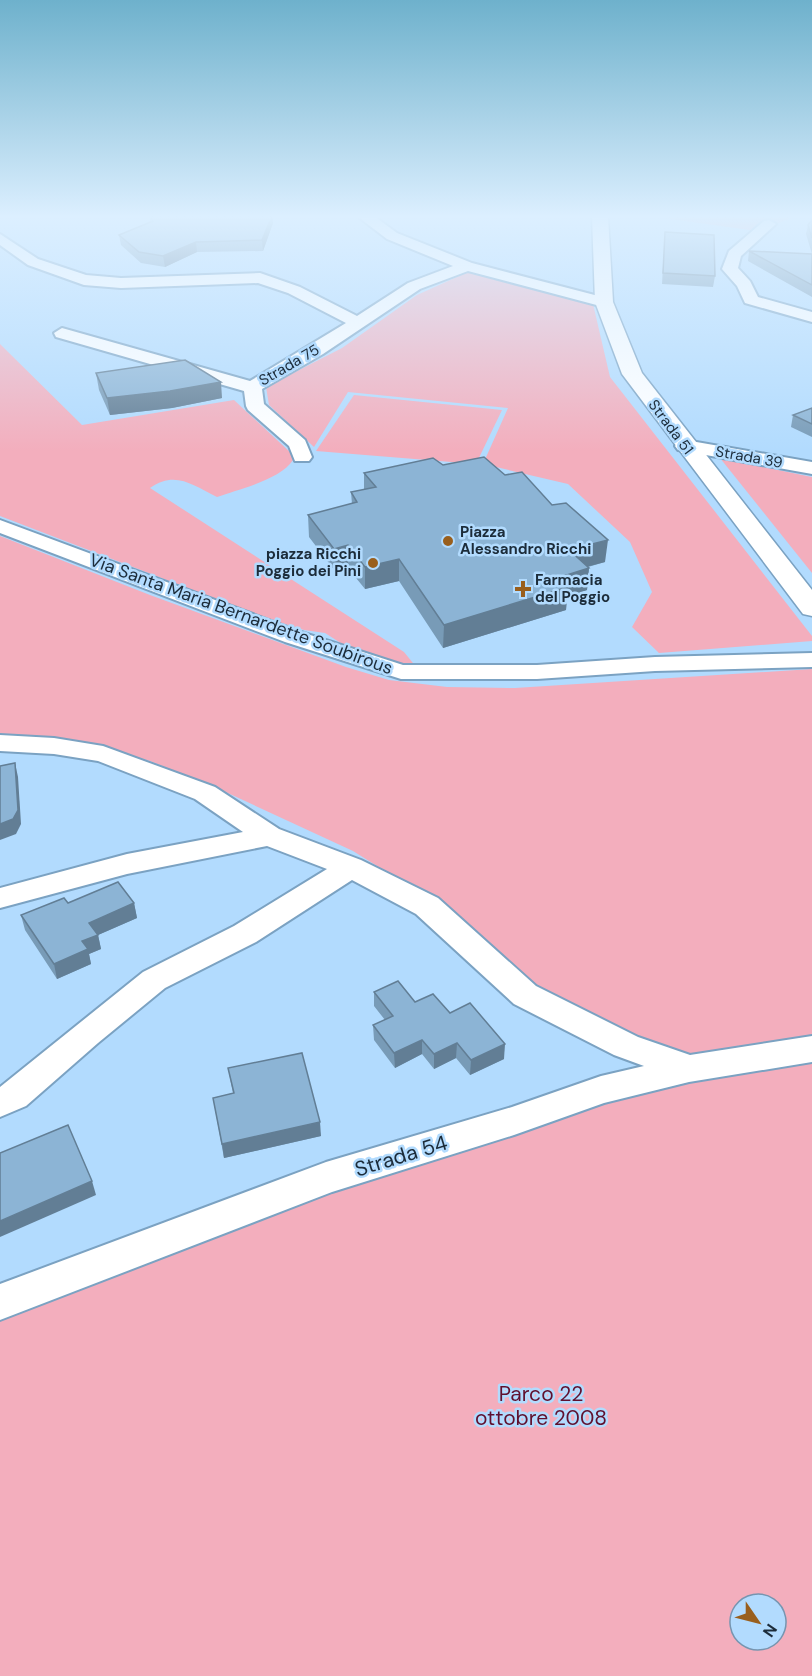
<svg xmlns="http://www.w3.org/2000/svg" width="812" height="1676" font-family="'DM Sans',sans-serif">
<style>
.green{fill:#f3aebd;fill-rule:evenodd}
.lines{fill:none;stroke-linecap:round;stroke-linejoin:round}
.minor-casing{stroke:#7ba2c2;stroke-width:4}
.tertiary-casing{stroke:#7ba2c2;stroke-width:3}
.minor{fill:#fff;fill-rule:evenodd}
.tertiary{fill:#fff;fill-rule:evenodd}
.wall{fill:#789bb7}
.shaded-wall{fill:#627e95}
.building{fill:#8cb4d5;stroke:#627e95;stroke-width:1.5}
.poi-dot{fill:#995f1d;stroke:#b2dbfe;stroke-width:2}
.labels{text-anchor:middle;stroke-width:5;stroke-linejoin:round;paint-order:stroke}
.far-street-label{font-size:15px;fill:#1c2c3a;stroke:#b2dbfe}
.far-poi-label{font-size:15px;font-weight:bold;fill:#1c2c3a;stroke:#b2dbfe;text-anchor:start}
.street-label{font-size:18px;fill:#1c2c3a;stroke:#b2dbfe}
.near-street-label{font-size:21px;fill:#1c2c3a;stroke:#b2dbfe}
.near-park-label{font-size:21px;fill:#60102e;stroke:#b2dbfe}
</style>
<rect width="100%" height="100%" fill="#b2dbfe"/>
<!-- green -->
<g class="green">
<path d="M 649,216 L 797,216 L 757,231 Z"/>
<path d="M 468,272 L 593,304 L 610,377 L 812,636 L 812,641 L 659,653 L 632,627 L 652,592 L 630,542 L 568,484 L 483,464 L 508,408 L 348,392 L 314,447 L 269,405 L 266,387 L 342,348 L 417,295 Z"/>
<path d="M 0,344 L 82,425 L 234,400 L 291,453 L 293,460 C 280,480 239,489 217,497 C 193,485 175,470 150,488 L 404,652 L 417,668 L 401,669 L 358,654 L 325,633 L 304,630 L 263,617 L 0,516 Z"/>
<path d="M 354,395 L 502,410 L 476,464 L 316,451 Z"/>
<path d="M 720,458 L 812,477 L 812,573 Z"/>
<path d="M 0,536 L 150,595 L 346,667 L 389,680 L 447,687 L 515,688 L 812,669 L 812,1040 L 704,1057 L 644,1041 L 556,998 L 504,963 L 454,914 L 353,851 L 219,789 L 150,761 L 102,747 L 65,739 L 0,735 Z"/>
<path d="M 812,1057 L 812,1676 L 0,1676 L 0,1318 L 330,1193 L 608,1098 ZM 740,1604 L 776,1604 L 776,1640 L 740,1640 Z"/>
</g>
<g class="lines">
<!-- minor casing -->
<g class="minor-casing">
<g id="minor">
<path d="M 357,216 L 374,216 L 397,233 L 472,263 L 610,299 L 612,302 L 604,307 L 468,271 L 420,289 L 323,354 L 262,389 L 264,404 L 305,440 L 312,457 L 309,461 L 295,461 L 289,446 L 248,410 L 246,406 L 244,391 L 56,337 L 54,333 L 62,328 L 250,381 L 346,323 L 288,293 L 258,283 L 121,288 L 84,285 L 28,265 L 0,245 L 0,234 L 38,259 L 86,275 L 121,278 L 260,273 L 300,287 L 357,316 L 408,283 L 453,266 L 387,239 Z"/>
<path d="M 769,220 L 776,224 L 741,256 L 738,268 L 750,281 L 758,297 L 812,312 L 812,322 L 745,303 L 737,286 L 722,269 L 729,251 L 764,221 Z"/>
<path d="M 685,440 L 812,462 L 812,474 L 678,450 L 675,446 L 678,442 Z"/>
<path d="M 0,520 L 301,632 L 403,665 L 537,665 L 655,657 L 812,653 L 812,667 L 655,671 L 537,679 L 401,679 L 285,642 L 0,533 Z"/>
<path d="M 0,735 L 54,738 L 103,746 L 215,787 L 279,829 L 361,860 L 438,898 L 536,986 L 638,1037 L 690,1055 L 812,1036 L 812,1062 L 689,1082 L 604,1103 L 514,1135 L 332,1192 L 0,1320 L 0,1284 L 326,1162 L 512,1107 L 601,1076 L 644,1066 L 614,1055 L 514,1004 L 416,914 L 352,880 L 256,942 L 165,988 L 98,1043 L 26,1106 L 0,1117 L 0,1087 L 143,972 L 234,926 L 327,869 L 267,846 L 127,874 L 0,908 L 0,888 L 127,854 L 243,832 L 195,799 L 98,761 L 54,754 L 0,751 Z"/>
</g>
</g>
<!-- tertiary casing -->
<g class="tertiary-casing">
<path id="tertiary" d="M 592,216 L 608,216 L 613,302 L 642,373 L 812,590 L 812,616 L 803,614 L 622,374 L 595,302 Z"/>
</g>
<!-- minor -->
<use href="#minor" class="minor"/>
<!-- tertiary -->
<use href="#tertiary" class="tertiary"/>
</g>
<!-- wall -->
<g class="wall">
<path d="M 149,216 L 273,216 L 273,223 L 263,251 L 197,252 L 165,267 L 141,263 L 121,245 L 119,235 L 151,222 Z"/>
<path d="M 812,220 L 812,297 L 748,261 L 749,251 L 812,254 L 806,234 L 808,225 Z"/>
<path d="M 665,232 L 715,276 L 713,287 L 662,284 Z"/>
<path d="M 96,373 L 222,398 L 172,408 L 110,415 L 99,390 Z"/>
<path d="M 812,408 L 812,437 L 791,427 L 793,415 Z"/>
<path d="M 443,465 L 605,562 L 588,567 L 589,568 L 587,590 L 567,597 L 566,610 L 443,648 L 399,581 L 365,589 L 348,568 L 335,571 L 309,537 L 308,515 L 352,504 L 351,492 L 364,490 L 364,473 Z"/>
<path d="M 68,903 L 134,903 L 137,918 L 98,935 L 101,949 L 89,954 L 91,964 L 57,979 L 25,930 L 21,915 Z"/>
<path d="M 374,992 L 450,1013 L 504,1059 L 470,1075 L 456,1058 L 434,1069 L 422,1054 L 395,1068 L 374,1040 L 373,1025 L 385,1020 L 374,1006 Z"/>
<path d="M 228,1068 L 321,1136 L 224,1158 L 213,1098 L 233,1093 Z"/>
</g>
<!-- shaded-wall -->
<g class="shaded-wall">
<path d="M 272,216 L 273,216 L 273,223 L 263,251 L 262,240 Z"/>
<path d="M 196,242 L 197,252 L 165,267 L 163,256 Z"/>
<path d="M 221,382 L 222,398 L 172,408 L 110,415 L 107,398 Z"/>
<path d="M 608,540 L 605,562 L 567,572 L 569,550 Z"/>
<path d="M 348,545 L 348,568 L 335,571 L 334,549 Z"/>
<path d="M 399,559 L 399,581 L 365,589 L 365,567 Z"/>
<path d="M 589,568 L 587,590 L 567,597 L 566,610 L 443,648 L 444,625 L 557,578 Z"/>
<path d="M 15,763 L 18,777 L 21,824 L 16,834 L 0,840 L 0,824 Z"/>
<path d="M 134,903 L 137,918 L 98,935 L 101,949 L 89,954 L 91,964 L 57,979 L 54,964 L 82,941 L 89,923 Z"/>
<path d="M 422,1040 L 422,1054 L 395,1068 L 394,1053 Z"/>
<path d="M 457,1043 L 456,1058 L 434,1069 L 434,1054 Z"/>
<path d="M 505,1044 L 504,1059 L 470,1075 L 471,1060 Z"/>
<path d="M 320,1122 L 321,1136 L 224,1158 L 222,1144 Z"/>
<path d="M 92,1181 L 96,1195 L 0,1237 L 0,1221 Z"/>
</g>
<!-- building -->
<g class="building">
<path d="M 151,216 L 272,216 L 262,240 L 196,242 L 163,256 L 139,252 L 119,235 L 153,221 Z"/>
<path d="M 812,220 L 812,238 L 808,225 Z"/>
<path d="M 665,232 L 714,235 L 715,276 L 663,273 Z"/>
<path d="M 749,251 L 812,254 L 812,285 Z"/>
<path d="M 185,360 L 221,382 L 170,391 L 107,398 L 96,373 Z"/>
<path d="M 812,408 L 812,424 L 793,415 Z"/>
<path d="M 484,457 L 505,475 L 522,472 L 552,505 L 566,503 L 608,540 L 569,550 L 589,568 L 557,578 L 568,587 L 444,625 L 399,559 L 365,567 L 348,545 L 334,549 L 308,515 L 357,502 L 351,492 L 376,487 L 364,473 L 433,458 L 443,465 Z"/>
<path d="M 15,763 L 18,810 L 13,819 L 0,824 L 0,766 Z"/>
<path d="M 118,882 L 134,903 L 89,923 L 98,935 L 82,941 L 88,949 L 54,964 L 21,915 L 64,898 L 68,903 Z"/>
<path d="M 398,981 L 415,1002 L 433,994 L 450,1013 L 470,1003 L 505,1044 L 471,1060 L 457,1043 L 434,1054 L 422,1040 L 394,1053 L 373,1025 L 393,1016 L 374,992 Z"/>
<path d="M 302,1053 L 320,1122 L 222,1144 L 213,1098 L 234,1093 L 228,1068 Z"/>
<path d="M 68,1125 L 92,1181 L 0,1221 L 0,1153 Z"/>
</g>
<!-- sky -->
<linearGradient id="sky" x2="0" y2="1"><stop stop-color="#6eb1cc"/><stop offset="0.48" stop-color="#dcefff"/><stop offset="1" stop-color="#dcefff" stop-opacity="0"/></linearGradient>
<rect width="812" height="451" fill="url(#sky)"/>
<!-- markers -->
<g class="poi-dot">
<circle cx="448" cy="541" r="6"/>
<circle cx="373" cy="563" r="6"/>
<path d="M520 580h6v6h6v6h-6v6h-6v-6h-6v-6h6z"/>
</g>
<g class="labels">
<!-- far-street labels -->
<g class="far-street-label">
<text transform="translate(289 365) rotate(-30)" y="5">Strada 75</text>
<text transform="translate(671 427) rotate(53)" y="5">Strada 51</text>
<text transform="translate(749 457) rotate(10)" y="5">Strada 39</text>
</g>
<!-- far-poi labels -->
<g class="far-poi-label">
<text x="460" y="537">Piazza<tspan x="460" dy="17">Alessandro Ricchi</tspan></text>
<text x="361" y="559" text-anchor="end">piazza Ricchi<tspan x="361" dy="17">Poggio dei Pini</tspan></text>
<text x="535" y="585">Farmacia<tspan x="535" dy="17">del Poggio</tspan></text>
</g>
<!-- street labels -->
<g class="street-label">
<text transform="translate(241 614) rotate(20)" y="6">Via Santa Maria Bernardette Soubirous</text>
</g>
<!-- near-street labels -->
<g class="near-street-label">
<text transform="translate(401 1156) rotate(-17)" y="7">Strada 54</text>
</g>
<!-- near-park labels -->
<g class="near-park-label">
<text x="541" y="1401">Parco 22<tspan x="541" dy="24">ottobre 2008</tspan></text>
</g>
</g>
<!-- north arrow -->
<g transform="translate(758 1622) rotate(125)"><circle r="28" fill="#b2dbfe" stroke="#7695b0" stroke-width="1.5"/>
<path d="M0-4.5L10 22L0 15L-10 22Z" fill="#995f1d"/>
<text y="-9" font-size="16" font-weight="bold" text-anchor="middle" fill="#1c2c3a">N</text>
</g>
</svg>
